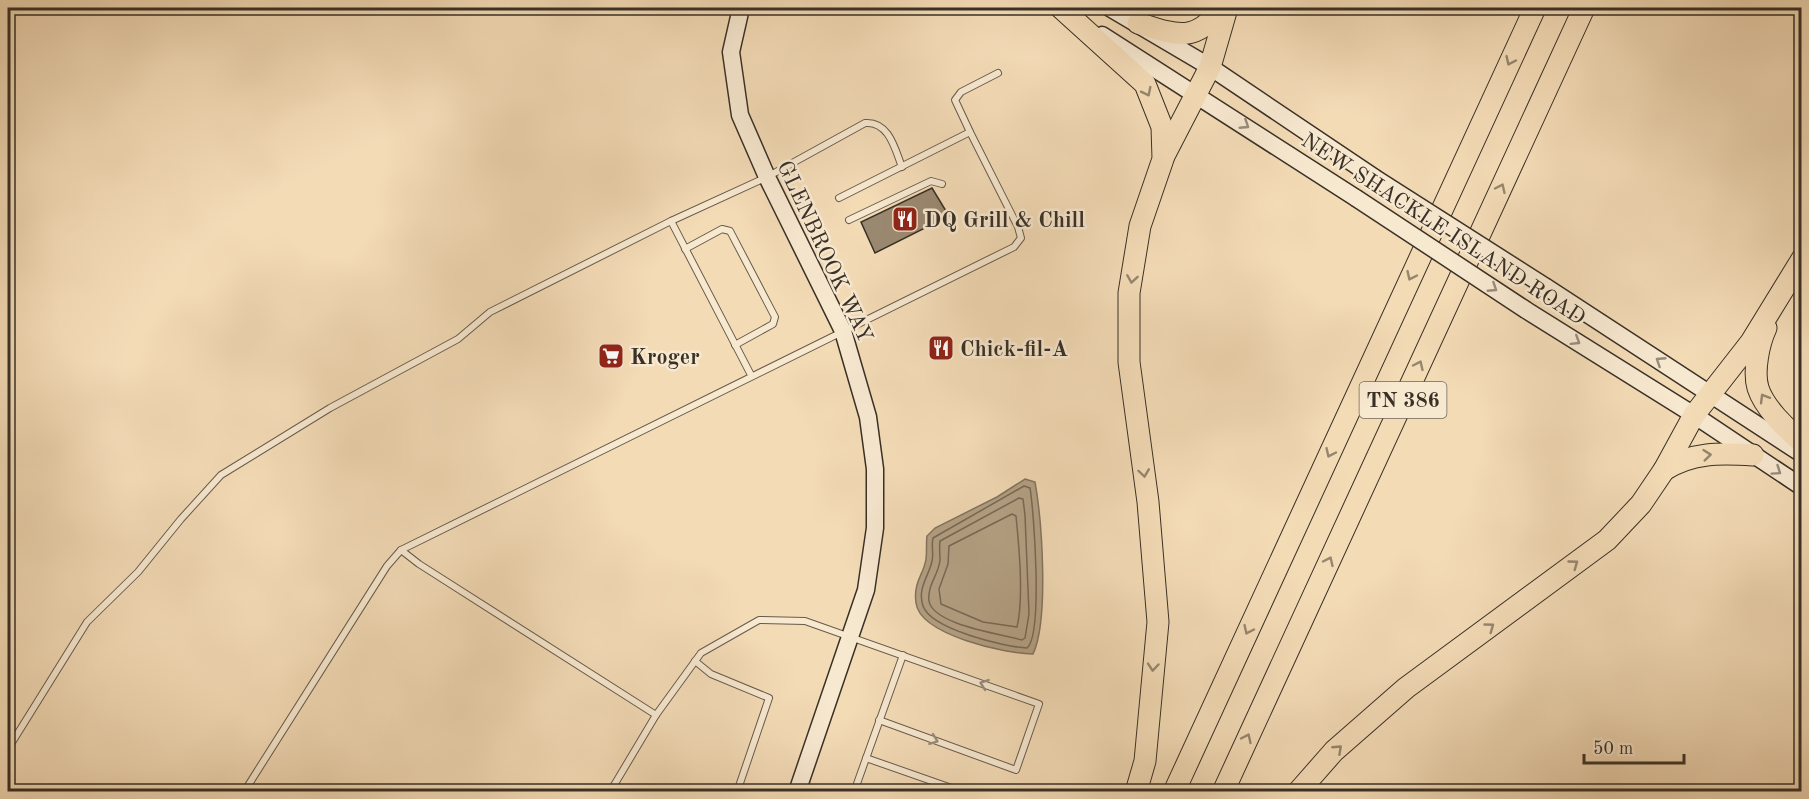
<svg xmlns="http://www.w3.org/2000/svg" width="1809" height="799" font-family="'Old Standard TT',serif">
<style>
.water{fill:#b4a185;stroke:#83745f;stroke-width:1.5}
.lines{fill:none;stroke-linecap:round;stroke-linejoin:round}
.shore{stroke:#766856;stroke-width:1.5}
.building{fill:#9a8971;stroke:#393026;stroke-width:1.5}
.lane-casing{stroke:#685b4a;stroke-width:8}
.secondary-casing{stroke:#393026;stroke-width:19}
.highway-casing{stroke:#393026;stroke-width:23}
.lane{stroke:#f7e8d0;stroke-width:6}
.secondary{stroke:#f7e8d0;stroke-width:16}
.highway{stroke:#f3dbb6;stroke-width:21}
.secondary-bridge-casing{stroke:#393026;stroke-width:19;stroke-linecap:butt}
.secondary-bridge{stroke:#f7e8d0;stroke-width:16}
.oneway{stroke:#96866e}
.oneway2{stroke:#988c7b}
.labels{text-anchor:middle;stroke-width:5;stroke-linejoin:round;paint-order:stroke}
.shield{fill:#f7e8d0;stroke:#726759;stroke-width:1.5}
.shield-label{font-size:21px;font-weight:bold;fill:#393026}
.poi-label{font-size:22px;font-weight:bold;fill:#393026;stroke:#f7e8d0;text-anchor:start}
.street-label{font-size:22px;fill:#393026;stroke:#f7e8d0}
</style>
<rect width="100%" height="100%" fill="#f3dbb6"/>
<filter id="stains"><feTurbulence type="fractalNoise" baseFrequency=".00333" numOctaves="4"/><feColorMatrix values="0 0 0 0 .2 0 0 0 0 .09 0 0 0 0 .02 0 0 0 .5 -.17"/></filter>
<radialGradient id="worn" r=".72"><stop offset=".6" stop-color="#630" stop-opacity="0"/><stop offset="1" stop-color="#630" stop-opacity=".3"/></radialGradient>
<!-- water -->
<path class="water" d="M 1025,479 L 1035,482 C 1042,521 1049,620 1033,654 C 1006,654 920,635 916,603 C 913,582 924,574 926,559 C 927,551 926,543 927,536 L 935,528 L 997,497 Z"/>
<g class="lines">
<!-- shore -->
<g class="shore">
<path d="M 1024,486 L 1030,488 C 1034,512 1043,635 1027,648 C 1004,647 931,629 923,606 C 917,588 929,576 932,561 C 934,554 931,546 933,538 Z"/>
<path d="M 1019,498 L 1023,499 L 1025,515 L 1029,614 L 1025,638 L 1022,640 C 1002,634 933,625 929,601 C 927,585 939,574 940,560 C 940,554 939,548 940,541 Z"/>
<path d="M 1012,514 L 1016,516 C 1019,546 1024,598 1017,627 L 983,622 L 941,604 L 939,589 L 948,564 L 949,546 Z"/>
</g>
</g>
<!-- building -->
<path class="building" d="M 932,188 L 949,216 L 875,253 L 861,222 Z"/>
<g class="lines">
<!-- lane casing -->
<g class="lane-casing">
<g id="lane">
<path d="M 839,198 L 970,132 L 955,100 L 961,92 L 998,73"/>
<path d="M 849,220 L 931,181 L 942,184"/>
<path d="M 685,249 L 722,229 L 730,231 L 775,317 L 773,324 L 735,345"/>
<path d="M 751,375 L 671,221 L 767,177 L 865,123 C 889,121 895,149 902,167"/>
<path d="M 401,550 L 419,564 L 656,715"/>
<path d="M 695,661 L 711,674 L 769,698 L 737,792"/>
<path d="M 8,749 L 87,622 L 138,572 L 181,519 L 221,475 L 330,408 L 458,339 L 490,312 L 671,221"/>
<path d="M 866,758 L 963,792"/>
<path d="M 244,792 L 387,566 L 401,550 L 1014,247 L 1021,238 L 1018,227 L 970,132"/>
<path d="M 610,792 L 656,715 L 701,653 L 759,620 L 805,621 L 1039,704 L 1016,770 L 879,720"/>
<path d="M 854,792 L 903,655"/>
</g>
</g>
<!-- secondary casing -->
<g class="secondary-casing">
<g id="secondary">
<path d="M 741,8 L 731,52 L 740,115 L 767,177 L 843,331 L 868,417 L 875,469 L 875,528 L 866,590 L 797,792"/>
<path d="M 1110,8 L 1210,67 L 1375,178"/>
<path d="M 1102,35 L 1356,198"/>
<path d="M 1546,287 L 1802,454"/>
<path d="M 1526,310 L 1694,415 L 1802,487"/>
</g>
</g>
<!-- highway casing -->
<g class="highway-casing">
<g id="highway">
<path d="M 1061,8 L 1145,84 L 1162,127 L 1163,159 L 1140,226 L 1129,293 L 1129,362 L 1148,502 L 1158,622 L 1145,761 L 1136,792"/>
<path d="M 1138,23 C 1175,35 1196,44 1221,8"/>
<path d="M 1164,156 L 1210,67 L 1227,8"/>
<path d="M 1766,328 C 1759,343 1753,371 1758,388 C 1764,407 1786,429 1802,442"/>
<path d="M 1664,470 C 1692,452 1721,453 1753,455"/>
<path d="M 1174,792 L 1535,8"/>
<path d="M 1223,792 L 1584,8"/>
<path d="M 1298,792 L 1334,751 L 1406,688 L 1607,540 L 1641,504 L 1664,470 L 1694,415 L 1751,342 L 1802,259"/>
</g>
</g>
<!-- lane -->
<use href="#lane" class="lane"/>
<!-- secondary -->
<use href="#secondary" class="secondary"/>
<!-- highway -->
<use href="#highway" class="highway"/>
<!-- secondary-bridge casing -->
<g class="secondary-bridge-casing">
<g id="secondary-bridge">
<path d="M 1375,178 L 1546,287"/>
<path d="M 1356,198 L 1526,310"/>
</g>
</g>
<!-- secondary-bridge -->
<use href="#secondary-bridge" class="secondary-bridge"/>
</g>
<!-- one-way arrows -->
<defs><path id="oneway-chevron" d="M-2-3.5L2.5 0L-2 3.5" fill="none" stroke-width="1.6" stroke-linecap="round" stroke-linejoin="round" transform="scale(1.5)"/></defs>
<g class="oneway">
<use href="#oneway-chevron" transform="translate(1510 61) rotate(115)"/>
<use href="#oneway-chevron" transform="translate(1147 92) rotate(63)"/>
<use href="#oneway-chevron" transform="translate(1501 188) rotate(-65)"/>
<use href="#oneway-chevron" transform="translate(1411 276) rotate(115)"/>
<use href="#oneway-chevron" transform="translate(1132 279) rotate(99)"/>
<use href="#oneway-chevron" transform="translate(1419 365) rotate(-65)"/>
<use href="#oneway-chevron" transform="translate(1764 398) rotate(-121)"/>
<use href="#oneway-chevron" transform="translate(1330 453) rotate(115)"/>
<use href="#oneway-chevron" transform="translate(1707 455) rotate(-6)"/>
<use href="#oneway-chevron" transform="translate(1144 473) rotate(82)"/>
<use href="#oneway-chevron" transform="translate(1329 561) rotate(-65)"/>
<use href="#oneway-chevron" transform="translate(1574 564) rotate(-36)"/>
<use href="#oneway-chevron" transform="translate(1490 627) rotate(-36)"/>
<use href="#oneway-chevron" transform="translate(1248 630) rotate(115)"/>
<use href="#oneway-chevron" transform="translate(1153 667) rotate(95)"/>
<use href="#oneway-chevron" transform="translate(1247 738) rotate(-65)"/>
<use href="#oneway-chevron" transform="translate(1338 749) rotate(-43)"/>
</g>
<g class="oneway2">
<use href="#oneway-chevron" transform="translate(1245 125) rotate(33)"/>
<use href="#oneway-chevron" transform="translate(1493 288) rotate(33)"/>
<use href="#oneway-chevron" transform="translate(1576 341) rotate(32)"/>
<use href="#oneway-chevron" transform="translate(1660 361) rotate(-147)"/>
<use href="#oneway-chevron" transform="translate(1777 471) rotate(34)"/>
<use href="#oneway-chevron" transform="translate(984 684) rotate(-160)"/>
<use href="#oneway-chevron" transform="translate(934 740) rotate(20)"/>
</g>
<!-- icons -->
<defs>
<g id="restaurant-square" transform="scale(1.35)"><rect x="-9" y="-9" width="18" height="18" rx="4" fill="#8f2418" stroke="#f7e8d0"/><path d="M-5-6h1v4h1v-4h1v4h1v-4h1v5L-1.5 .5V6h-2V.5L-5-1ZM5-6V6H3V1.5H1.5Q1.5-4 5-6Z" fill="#fff"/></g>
<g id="supermarket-square" transform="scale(1.35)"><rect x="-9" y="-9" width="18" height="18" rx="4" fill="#8f2418" stroke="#f7e8d0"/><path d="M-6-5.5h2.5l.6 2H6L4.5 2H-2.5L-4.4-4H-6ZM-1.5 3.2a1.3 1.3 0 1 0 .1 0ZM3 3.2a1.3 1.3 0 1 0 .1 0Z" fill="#fff"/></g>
</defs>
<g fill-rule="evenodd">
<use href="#restaurant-square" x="905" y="219"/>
<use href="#restaurant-square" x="941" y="348"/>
<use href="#supermarket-square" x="611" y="356"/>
</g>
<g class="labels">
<!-- shield labels -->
<rect class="shield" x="1359.5" y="382" width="87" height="36" rx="4.5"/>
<g class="shield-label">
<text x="1403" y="407">TN 386</text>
</g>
<!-- poi labels -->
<g class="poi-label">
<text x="924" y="227">DQ Grill &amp; Chill</text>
<text x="960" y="356">Chick-fil-A</text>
<text x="630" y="364">Kroger</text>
</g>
<!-- street labels -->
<g class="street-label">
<text transform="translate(1444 228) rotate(33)" y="8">NEW SHACKLE ISLAND ROAD</text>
<text transform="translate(826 251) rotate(65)" y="8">GLENBROOK WAY</text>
</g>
</g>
<!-- margin -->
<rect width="1809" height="799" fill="none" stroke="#f3dbb6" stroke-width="30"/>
<rect x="9" y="9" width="1791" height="781" fill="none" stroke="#393026" stroke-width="3"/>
<rect x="15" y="15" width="1779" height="769" fill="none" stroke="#393026" stroke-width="1.5"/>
<!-- scale -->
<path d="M1584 754v9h100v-9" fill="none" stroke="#393026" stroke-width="3"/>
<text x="1593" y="754" font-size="18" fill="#393026" stroke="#f7e8d0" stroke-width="4.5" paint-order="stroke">50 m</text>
<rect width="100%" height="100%" filter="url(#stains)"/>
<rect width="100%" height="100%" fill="url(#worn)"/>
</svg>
